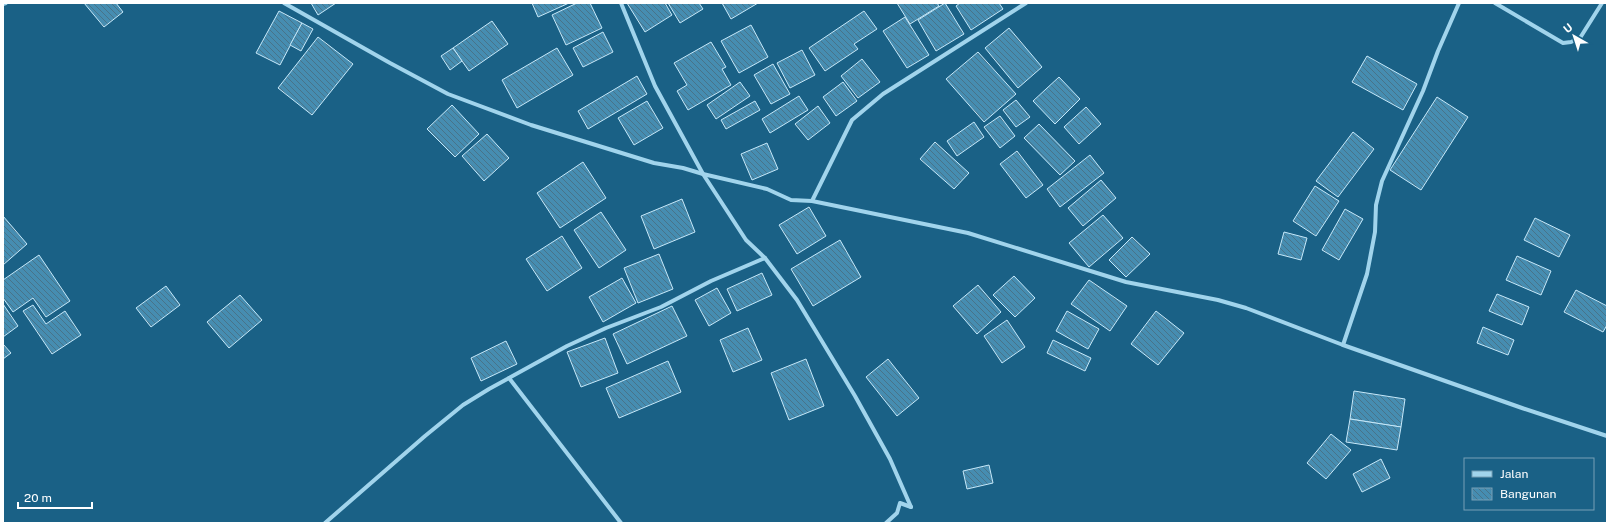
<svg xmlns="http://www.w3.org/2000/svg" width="1610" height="526" font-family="'Public Sans',sans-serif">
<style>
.building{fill:url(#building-back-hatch);stroke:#c6e8f9}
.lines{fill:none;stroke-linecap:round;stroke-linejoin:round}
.street{stroke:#a1d4ec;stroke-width:4}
</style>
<defs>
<pattern id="building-back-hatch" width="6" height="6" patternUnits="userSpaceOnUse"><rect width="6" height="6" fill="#468db1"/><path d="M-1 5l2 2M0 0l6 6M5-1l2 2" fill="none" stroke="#487389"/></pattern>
</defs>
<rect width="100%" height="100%" fill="#1a6186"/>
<!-- building -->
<g class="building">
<path d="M 84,3 L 116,3 L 123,12 L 104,27 Z"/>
<path d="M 311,3 L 336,3 L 318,15 Z"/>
<path d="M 532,3 L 569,3 L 538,17 Z"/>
<path d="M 577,3 L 590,3 L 602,28 L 566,45 L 552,15 Z"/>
<path d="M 627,3 L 665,3 L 672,15 L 645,32 Z"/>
<path d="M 668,3 L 699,3 L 703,9 L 680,23 Z"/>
<path d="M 722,3 L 758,3 L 731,19 Z"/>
<path d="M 897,3 L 937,3 L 939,6 L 910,24 Z"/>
<path d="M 945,3 L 964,34 L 936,51 L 918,20 Z"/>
<path d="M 960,3 L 999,3 L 1003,9 L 971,30 L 956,6 Z"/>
<path d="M 279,11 L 302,23 L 280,65 L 256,53 Z"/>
<path d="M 864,11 L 877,29 L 854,44 L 858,49 L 825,71 L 809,48 Z"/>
<path d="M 905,17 L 929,55 L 907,68 L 883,31 Z"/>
<path d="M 492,21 L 508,44 L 469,71 L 453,48 Z"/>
<path d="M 302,23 L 313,29 L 301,51 L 290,45 Z"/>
<path d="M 751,25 L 768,57 L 739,73 L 721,41 Z"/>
<path d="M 1009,28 L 1042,67 L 1018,88 L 985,48 Z"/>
<path d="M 603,32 L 613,52 L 583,67 L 573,48 Z"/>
<path d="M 318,37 L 353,64 L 312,115 L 278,88 Z"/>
<path d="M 711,42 L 726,67 L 722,69 L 731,85 L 688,110 L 677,91 L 687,85 L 674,63 Z"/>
<path d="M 453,48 L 462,61 L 450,70 L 441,56 Z"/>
<path d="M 557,48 L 573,75 L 517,108 L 502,80 Z"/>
<path d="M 802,50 L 815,75 L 790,88 L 777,63 Z"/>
<path d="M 978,52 L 1016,94 L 984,122 L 946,79 Z"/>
<path d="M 1367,56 L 1417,84 L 1403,110 L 1352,82 Z"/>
<path d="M 862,59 L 880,82 L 858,98 L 841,76 Z"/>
<path d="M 773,64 L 790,94 L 771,104 L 754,75 Z"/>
<path d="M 637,76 L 647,94 L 588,129 L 578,111 Z"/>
<path d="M 1059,77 L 1080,99 L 1055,124 L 1033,101 Z"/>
<path d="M 740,82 L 750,96 L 716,119 L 707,105 Z"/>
<path d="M 843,82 L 857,101 L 836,116 L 823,97 Z"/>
<path d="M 799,96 L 808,110 L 770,133 L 762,119 Z"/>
<path d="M 1437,97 L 1468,117 L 1421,190 L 1390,170 Z"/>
<path d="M 1016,100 L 1030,117 L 1016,127 L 1003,110 Z"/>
<path d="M 647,101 L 663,128 L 634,145 L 618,118 Z"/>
<path d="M 755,101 L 760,110 L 726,129 L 721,120 Z"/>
<path d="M 452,105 L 479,134 L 455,157 L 427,129 Z"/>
<path d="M 818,106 L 830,123 L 808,140 L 795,124 Z"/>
<path d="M 1086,107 L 1101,124 L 1079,144 L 1064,127 Z"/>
<path d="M 1000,116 L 1015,136 L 1000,148 L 984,127 Z"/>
<path d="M 974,122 L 984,137 L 957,156 L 947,141 Z"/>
<path d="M 1039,124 L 1075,161 L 1060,175 L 1024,138 Z"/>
<path d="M 1353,132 L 1374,149 L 1338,197 L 1316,181 Z"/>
<path d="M 487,134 L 509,158 L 484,181 L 462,156 Z"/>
<path d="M 935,142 L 969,173 L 954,189 L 920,159 Z"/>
<path d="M 767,143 L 778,169 L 752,180 L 741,154 Z"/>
<path d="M 1017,151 L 1043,185 L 1026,198 L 1000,164 Z"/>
<path d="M 1090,155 L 1104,173 L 1060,207 L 1047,189 Z"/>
<path d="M 583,162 L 606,198 L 560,228 L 537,193 Z"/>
<path d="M 1101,180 L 1116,198 L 1083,226 L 1068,208 Z"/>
<path d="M 1315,186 L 1339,201 L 1316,236 L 1293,221 Z"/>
<path d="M 682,199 L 695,232 L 654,249 L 641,216 Z"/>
<path d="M 809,207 L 826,236 L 797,254 L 779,225 Z"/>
<path d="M 1345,209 L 1363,219 L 1339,260 L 1322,250 Z"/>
<path d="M 601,212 L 626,250 L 599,268 L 574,230 Z"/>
<path d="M 1103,215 L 1123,238 L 1089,267 L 1069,243 Z"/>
<path d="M 3,216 L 27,244 L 3,265 Z"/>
<path d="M 1535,218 L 1570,235 L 1559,257 L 1524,240 Z"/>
<path d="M 1284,232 L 1307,238 L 1301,260 L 1278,254 Z"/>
<path d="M 562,236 L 582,268 L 547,291 L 526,259 Z"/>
<path d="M 1132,237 L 1150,254 L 1126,277 L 1109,260 Z"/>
<path d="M 840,240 L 861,277 L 813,306 L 791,269 Z"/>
<path d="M 659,254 L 673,289 L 638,303 L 624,268 Z"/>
<path d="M 39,255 L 70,301 L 46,317 L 33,298 L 13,312 L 3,298 L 3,280 Z"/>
<path d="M 1517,256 L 1551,271 L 1541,295 L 1506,280 Z"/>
<path d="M 762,273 L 772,295 L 737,311 L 727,289 Z"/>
<path d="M 1014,276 L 1035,298 L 1015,317 L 993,295 Z"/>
<path d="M 622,278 L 636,303 L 603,322 L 589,297 Z"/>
<path d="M 1089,280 L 1127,306 L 1110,331 L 1071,304 Z"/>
<path d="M 978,285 L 1001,312 L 977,334 L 953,306 Z"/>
<path d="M 166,286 L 180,305 L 151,327 L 136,308 Z"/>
<path d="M 717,288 L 731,313 L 709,326 L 695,300 Z"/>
<path d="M 1576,290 L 1607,306 L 1607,325 L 1603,332 L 1564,312 Z"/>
<path d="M 1497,294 L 1529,307 L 1522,325 L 1489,311 Z"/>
<path d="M 240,295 L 262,320 L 229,348 L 207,322 Z"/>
<path d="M 3,304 L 18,326 L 3,337 Z"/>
<path d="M 33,305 L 46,324 L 65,311 L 81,335 L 52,354 L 23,311 Z"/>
<path d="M 672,306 L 687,336 L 627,364 L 613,334 Z"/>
<path d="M 1067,311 L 1099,329 L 1088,349 L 1056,331 Z"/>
<path d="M 1156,311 L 1184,333 L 1158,365 L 1131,344 Z"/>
<path d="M 1007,320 L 1025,347 L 1002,363 L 984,336 Z"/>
<path d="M 1483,327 L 1514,340 L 1508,355 L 1477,343 Z"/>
<path d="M 748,328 L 762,360 L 733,372 L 720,340 Z"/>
<path d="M 605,338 L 618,373 L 581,387 L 567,352 Z"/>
<path d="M 1053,340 L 1091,358 L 1085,371 L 1047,353 Z"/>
<path d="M 506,341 L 517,364 L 481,381 L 471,358 Z"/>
<path d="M 3,344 L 11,353 L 3,359 Z"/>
<path d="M 806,359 L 824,406 L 789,420 L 771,373 Z"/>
<path d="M 888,359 L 919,398 L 897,416 L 866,377 Z"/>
<path d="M 668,361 L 681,392 L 619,418 L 606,388 Z"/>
<path d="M 1354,391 L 1405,399 L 1401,427 L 1350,419 Z"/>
<path d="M 1350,419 L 1401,427 L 1397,450 L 1346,442 Z"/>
<path d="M 1331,434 L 1351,450 L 1326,479 L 1307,463 Z"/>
<path d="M 1381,459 L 1390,478 L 1362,492 L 1353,474 Z"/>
<path d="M 989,465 L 993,483 L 967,489 L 963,471 Z"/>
</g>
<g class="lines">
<!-- street -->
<g class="street">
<path d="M 284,3 L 390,63 L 448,94 L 531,125 L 654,163 L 683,168 L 703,174 L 746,240 L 765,258 L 797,300 L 855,396 L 890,459 L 911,507"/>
<path d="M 621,3 L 655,86 L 703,174 L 767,189 L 791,200 L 812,201 L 968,233 L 1126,282 L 1218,300 L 1246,308 L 1343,345 L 1522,408 L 1607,436"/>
<path d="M 1495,3 L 1563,43 L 1571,42 L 1580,38 L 1602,3"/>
<path d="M 3,4 L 6,3"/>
<path d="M 812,201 L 852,120 L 883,94 L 1026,3"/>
<path d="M 1343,345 L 1367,274 L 1375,232 L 1376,205 L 1382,181 L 1423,91 L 1438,51 L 1459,3"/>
<path d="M 509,378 L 621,523"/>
<path d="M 325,523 L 425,436 L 463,405 L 489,389 L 567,346 L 606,328 L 661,307 L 711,281 L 765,258"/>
<path d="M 886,523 L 897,513 L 900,503 L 911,507"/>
</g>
</g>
<!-- border -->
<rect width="1610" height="526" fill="none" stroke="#ffffff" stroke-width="8"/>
<!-- legend -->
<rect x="1464" y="458" width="130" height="52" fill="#1a6186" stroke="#76a0b6"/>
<rect x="1472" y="471" width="20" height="6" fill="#a1d4ec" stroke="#76a0b6"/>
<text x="1500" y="478" font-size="12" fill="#ffffff">Jalan</text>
<rect x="1472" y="488" width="20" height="12" fill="url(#building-back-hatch)" stroke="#76a0b6"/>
<text x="1500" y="498" font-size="12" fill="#ffffff">Bangunan</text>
<!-- north arrow -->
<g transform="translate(1574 36) rotate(321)" stroke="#1a6186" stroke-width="3" paint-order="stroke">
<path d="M0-3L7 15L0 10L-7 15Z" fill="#ffffff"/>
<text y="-6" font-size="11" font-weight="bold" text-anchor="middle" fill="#ffffff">U</text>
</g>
<!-- scale -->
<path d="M18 502v6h74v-6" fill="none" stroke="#ffffff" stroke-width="2"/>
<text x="24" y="502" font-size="12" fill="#ffffff" stroke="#1a6186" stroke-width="3" paint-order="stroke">20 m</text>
</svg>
